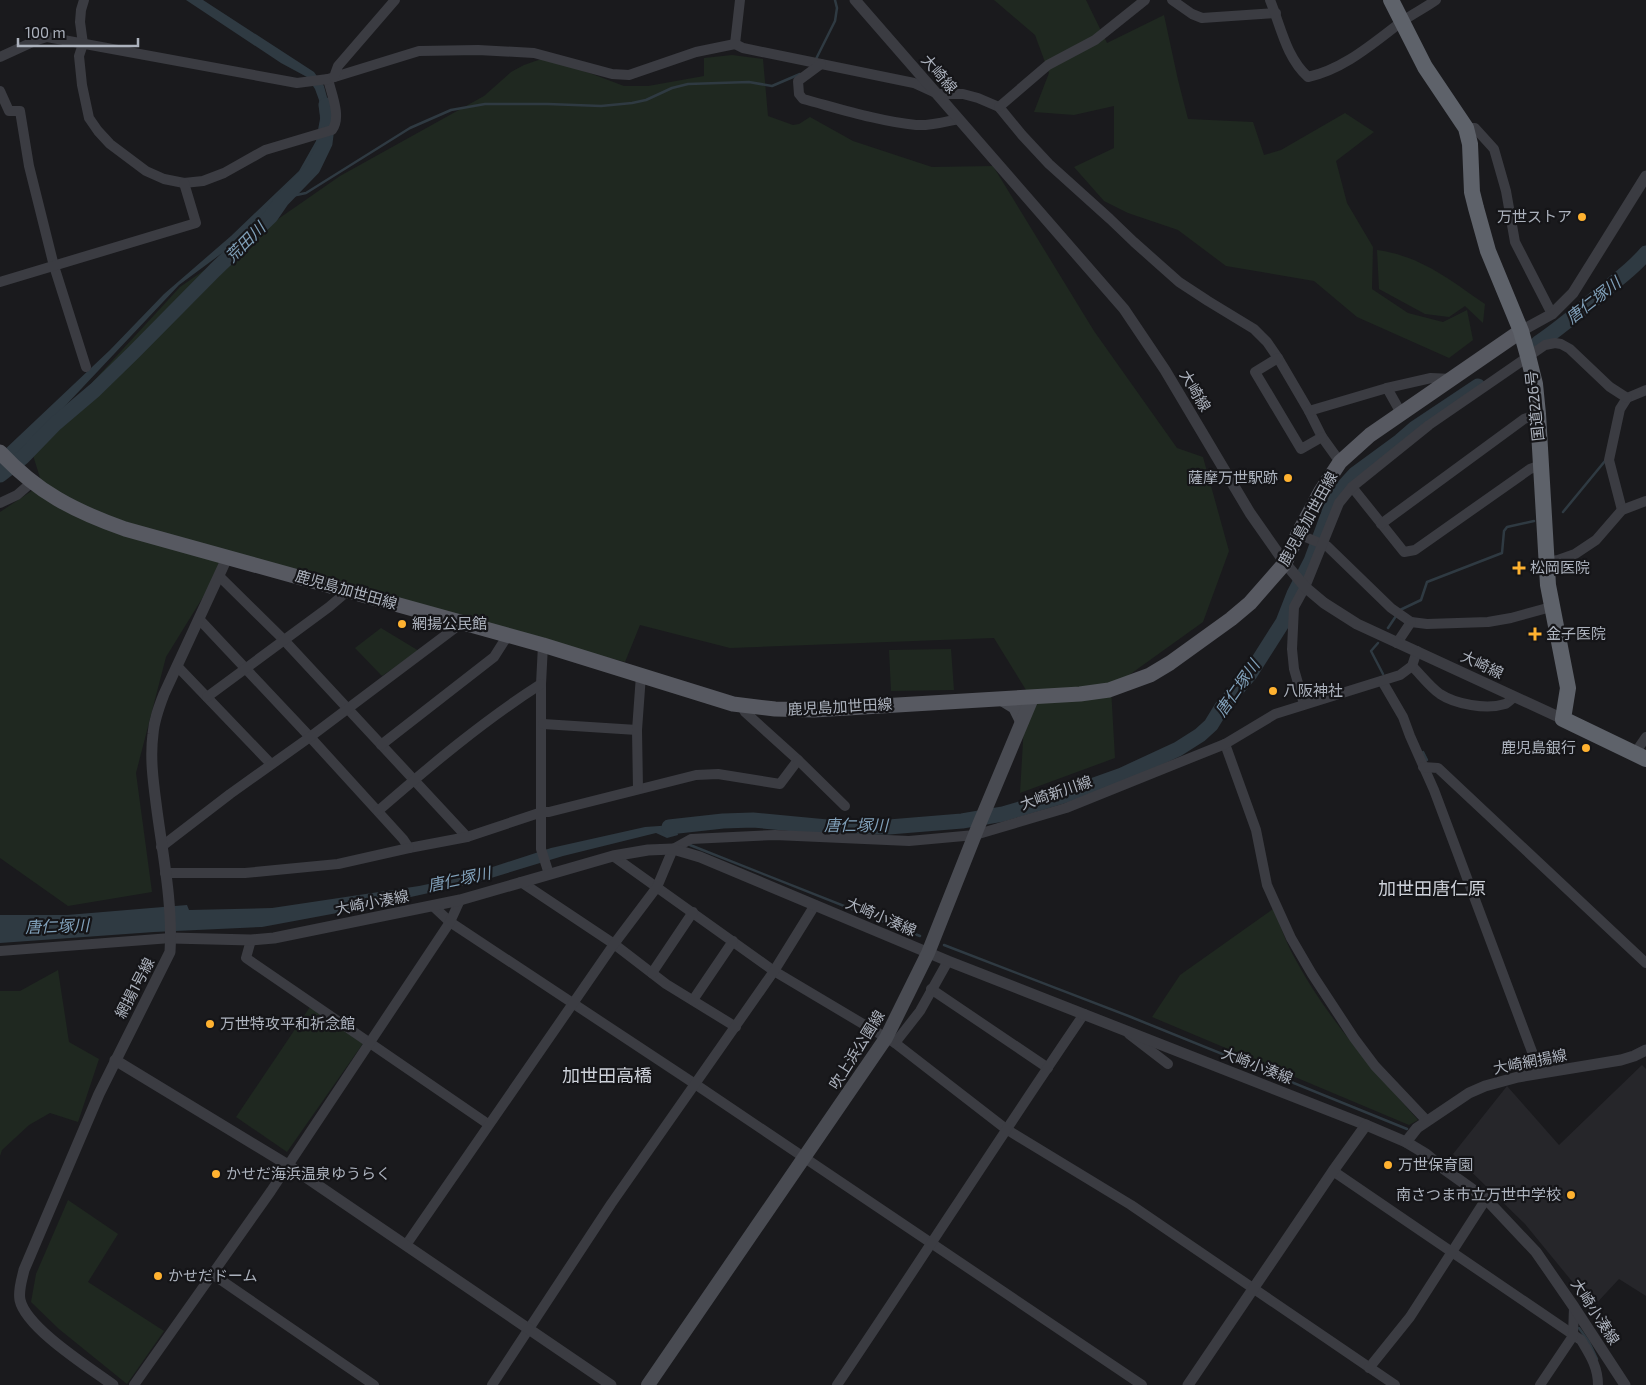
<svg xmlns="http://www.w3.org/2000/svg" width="1646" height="1385" font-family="'Exo 2','Noto Sans JP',sans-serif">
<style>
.built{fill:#26262a}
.green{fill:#1f2820}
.water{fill:#2f3a42}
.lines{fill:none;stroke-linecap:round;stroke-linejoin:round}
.stream{stroke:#2f3a42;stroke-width:2.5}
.river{stroke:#2f3a42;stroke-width:15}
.minor{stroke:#3b3c42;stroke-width:10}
.tertiary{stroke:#3b3c42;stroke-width:11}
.secondary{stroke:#494b52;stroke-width:14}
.primary{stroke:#575961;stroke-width:15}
.trunk{stroke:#5e626a;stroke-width:16}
.poi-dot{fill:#ffb230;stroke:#151518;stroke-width:2}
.labels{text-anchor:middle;stroke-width:4.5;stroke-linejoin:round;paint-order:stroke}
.street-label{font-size:15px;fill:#acb2bd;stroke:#151518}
.poi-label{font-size:15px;fill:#acb2bd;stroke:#151518;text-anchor:start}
.water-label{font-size:16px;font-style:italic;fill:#81a1ba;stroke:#151518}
.quarter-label{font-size:18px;fill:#cdd1d9;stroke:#151518}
</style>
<rect width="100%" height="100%" fill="#1a1a1d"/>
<!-- built -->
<path class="built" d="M 1642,1065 L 1646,1069 L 1646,1296 L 1619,1279 L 1593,1307 L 1525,1224 L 1453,1154 L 1507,1086 L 1559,1145 Z"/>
<!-- green -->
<g class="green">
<path d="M 994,0 L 1086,0 L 1107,43 L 1164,15 L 1178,80 L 1188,119 L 1253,122 L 1264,155 L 1281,150 L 1345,113 L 1374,132 L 1336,161 L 1347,203 L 1373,247 L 1372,289 L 1408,313 L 1443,322 L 1467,310 L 1473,340 L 1449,358 L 1357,317 L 1314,281 L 1226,266 L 1178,230 L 1128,213 L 1104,201 L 1074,167 L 1114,148 L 1114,106 L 1074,115 L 1034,112 L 1049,73 L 1035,35 Z"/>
<path d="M 732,55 L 763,59 L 768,116 L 793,125 L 799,124 L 810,117 L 853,141 L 932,167 L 993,166 L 1094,331 L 1177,448 L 1203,457 L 1229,551 L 1203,622 L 1111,688 L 1115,758 L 1020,793 L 1026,690 L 994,638 L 730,648 L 640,625 L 625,662 L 227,558 L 166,657 L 136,773 L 152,892 L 68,906 L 0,858 L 0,512 L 42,484 L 31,449 L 180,287 L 340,176 L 484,96 L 511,72 L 524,65 L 547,57 L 624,86 L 648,86 L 704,76 L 704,58 Z"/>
<path d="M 1377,250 C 1421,256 1450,280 1485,304 L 1483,323 L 1465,306 L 1449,317 L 1425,314 L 1379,289 Z"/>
<path d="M 381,628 L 419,651 L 382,676 L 355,648 Z"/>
<path d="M 951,649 L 954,690 L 891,691 L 889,650 Z"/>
<path d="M 1273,909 C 1280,924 1285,940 1293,955 C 1325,1016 1372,1068 1418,1120 L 1409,1125 L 1152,1017 L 1180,975 Z"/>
<path d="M 58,970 L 69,1042 L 99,1059 L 78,1122 L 50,1113 L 29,1125 L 2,1150 L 0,1156 L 0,991 L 20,991 Z"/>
<path d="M 312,1004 L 364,1042 L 287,1152 L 236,1117 Z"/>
<path d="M 68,1200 L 118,1234 L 88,1282 L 164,1331 L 127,1384 L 59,1329 L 31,1302 L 36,1274 Z"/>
</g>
<!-- water -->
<g class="water">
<path d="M 186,0 L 203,0 L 314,72 L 324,86 L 328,101 L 330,117 L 323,143 L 301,176 L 237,242 L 179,285 L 34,439 L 0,480 L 0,454 L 110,350 L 164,294 L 231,236 L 299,171 L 316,141 L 320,119 L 319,100 L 315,89 L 307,77 L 281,63 Z"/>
<path d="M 688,824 L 677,831 L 678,835 L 667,838 L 656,833 L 563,856 L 478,882 L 348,911 L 262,927 L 154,932 L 0,943 L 0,915 L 67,915 L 187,905 L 189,910 L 272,908 L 419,886 L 462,877 L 551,848 L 645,827 Z"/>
</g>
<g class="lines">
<!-- stream -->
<g class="stream">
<path d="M 815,61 L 835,21 L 837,8 L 835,0"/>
<path d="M 287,197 L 306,193 L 410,128 L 451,110 L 485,104 L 548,104 L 601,106 L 632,103 L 646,100 L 672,88 L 688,84 L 749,82 L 772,86 L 800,74"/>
<path d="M 1563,512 L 1605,461"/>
<path d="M 1400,610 L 1421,600 L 1427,582 L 1502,553 L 1504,531 L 1507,527 L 1534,521"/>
<path d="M 1388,628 L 1396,616"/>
<path d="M 1378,643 L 1371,651 L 1383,674"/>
<path d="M 1423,752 L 1427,760"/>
<path d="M 690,845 L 920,936"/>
<path d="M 944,945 L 1131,1017 L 1407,1129"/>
<path d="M 1579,1328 L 1589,1342 L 1597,1359"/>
</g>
<!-- river -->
<g class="river">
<path d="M 1538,343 C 1560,328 1579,312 1599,295 C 1616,280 1631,271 1646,253"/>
<path d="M 0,475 L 23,457 L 55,424 L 95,390 L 134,352 L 215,270 L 271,216 L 282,200 L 313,168 L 325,143 L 328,118 L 326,105"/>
<path d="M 669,827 L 723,821 L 753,820 L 827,827 L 889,827 L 962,821 L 1003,814 L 1063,796 L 1122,775 L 1178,749 L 1200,735 L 1211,725 L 1222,707 L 1250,674 L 1283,622 L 1294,594 L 1311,561 L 1335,496 L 1355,474 L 1400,441 L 1415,428 L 1478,386"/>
</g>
<!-- minor -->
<g class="minor">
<path d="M 84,0 L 81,10 L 80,22 L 83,44 L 79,56 L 82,85 L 89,118 L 98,131 L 110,144 L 146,171 L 164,179 L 184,183 L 203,181 L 224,173 L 265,150 L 332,130 C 342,117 331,93 328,79"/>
<path d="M 1172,0 L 1192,14 L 1202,18 L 1276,13"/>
<path d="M 1270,0 C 1281,27 1286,57 1308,77 C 1344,69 1372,44 1400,23 C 1412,14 1425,8 1436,0"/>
<path d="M 735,44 L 740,0"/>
<path d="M 0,57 L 37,40 L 47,37 L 297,83 L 328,79 L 419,51 L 478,50 L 534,53 L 612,74 L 629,75 L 696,52 L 735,44 L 743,48 L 914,83 L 938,94 L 963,94 L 978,98 L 999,107 L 1022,135 L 1049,164 L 1110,219 L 1134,242 L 1179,282 L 1208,301 L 1254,329 L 1267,342 L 1278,358 L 1309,411 L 1322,437 L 1340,462"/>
<path d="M 821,64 L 798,81 L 799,94 L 803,99 C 837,108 881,122 916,125 C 930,126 944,122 958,119"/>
<path d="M 334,77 L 338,66 L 395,0"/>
<path d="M 0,91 L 9,111 L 20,111 L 29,166 L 54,266 L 86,367"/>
<path d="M 999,107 L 1048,65 L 1095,40 L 1145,0"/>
<path d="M 1466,128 L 1475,128 L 1494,149 L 1506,191 L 1515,242 L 1552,314"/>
<path d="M 0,282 L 196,223 L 184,183"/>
<path d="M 1278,358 L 1255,372 L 1301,449 L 1322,437"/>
<path d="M 1387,388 L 1431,378 L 1452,379"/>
<path d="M 1309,411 L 1387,388 L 1401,413"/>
<path d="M 1352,487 L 1404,552 L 1415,550 L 1530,469 L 1541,465"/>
<path d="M 0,503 L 17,495 L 32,482"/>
<path d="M 1622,510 L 1609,460 L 1620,409 L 1627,398 L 1646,390"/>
<path d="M 1381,524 L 1524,419 L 1538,414"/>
<path d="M 1298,534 L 1327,546 L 1391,608 L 1411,622 L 1427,624 L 1488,622 L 1511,618 L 1551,607"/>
<path d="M 1547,562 L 1558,560 L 1575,554 L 1596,540 L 1622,510 L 1646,501"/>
<path d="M 219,576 L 283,639 L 467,837 L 542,812 L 549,812 L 696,775 L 718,774 L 780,784 L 798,760 L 745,712 L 741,705"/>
<path d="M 199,619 L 310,737 L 403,839 L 409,848 L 467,837"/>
<path d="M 1397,643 L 1411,622"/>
<path d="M 543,645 L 541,684 L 541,849 L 549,874"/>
<path d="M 177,666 L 271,764"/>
<path d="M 1412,666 C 1421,675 1430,687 1440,694 C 1455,704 1486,710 1505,704 C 1508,703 1511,699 1514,697"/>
<path d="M 1382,681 L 1403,717 L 1410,736 L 1434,790 L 1540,1073"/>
<path d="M 207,697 L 329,607 L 343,595 L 344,589"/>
<path d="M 1304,704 L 1294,669 L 1292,649 L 1294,607 L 1305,587 L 1339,503 L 1352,487 L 1429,425 L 1545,345 L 1555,343 L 1561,344 L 1570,349 L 1610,387 L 1627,398"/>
<path d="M 543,724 L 637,730"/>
<path d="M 1225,744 L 1256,830 L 1267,885 L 1291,938 L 1312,974 L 1354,1038 L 1375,1066 L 1427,1121"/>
<path d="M 381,745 L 494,657 L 508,635"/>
<path d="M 1635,753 L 1646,737"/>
<path d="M 798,760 L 845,806"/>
<path d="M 1423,767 L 1438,768 L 1646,963"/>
<path d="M 638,789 L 637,730 L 641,675"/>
<path d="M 378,811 C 430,766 483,721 541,684"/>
<path d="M 161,847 L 230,794 L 310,737 L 463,622"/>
<path d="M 613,856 L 774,971 L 895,1043 L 1006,1129 L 1131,1205 L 1395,1385"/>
<path d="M 165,873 L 245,873 L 338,864 L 409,848"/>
<path d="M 521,882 L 614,944 L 666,984 L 736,1027"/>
<path d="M 433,906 L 450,922 L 695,1084 L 1142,1385"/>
<path d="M 251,940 L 246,958 L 488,1124"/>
<path d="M 0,951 L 171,938"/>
<path d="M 652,973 L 693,912"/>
<path d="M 931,989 L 1048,1068"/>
<path d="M 693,1000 L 733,941"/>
<path d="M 1129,1034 L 1168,1064"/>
<path d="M 895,1043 L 920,1011 L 948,961"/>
<path d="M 1333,1171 L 1581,1340 C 1590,1355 1598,1367 1598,1385"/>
<path d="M 406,1245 L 614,944 L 657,887 L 673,849 L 691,839 L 775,835 L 909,841 L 975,835 L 1066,808 L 1225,744 L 1275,714 L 1400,675 L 1412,666 L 1417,651"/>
<path d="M 212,1274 L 374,1385"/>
<path d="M 1369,1368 L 1410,1317 L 1486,1199"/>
<path d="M 134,1385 L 271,1191 L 450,922 L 460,900"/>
<path d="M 492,1385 L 611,1204 L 774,971 L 815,905"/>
<path d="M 837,1385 C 920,1262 1000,1137 1084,1014"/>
<path d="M 1540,1385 L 1573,1336 L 1574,1307"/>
</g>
<!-- tertiary -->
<g class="tertiary">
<path d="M 855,0 L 1124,309 L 1165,370 L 1250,513 L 1285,563 L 1305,587 L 1324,603 L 1357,624 L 1563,719"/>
<path d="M 1521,331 L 1552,314 L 1573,293 L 1646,176"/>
<path d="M 171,938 L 251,940 L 274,938 L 460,900 L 613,856 L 648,850 L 673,849 L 700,857 L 948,961 L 1366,1125 L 1406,1142 L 1426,1154 L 1444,1169 L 1486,1199 L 1536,1252 L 1574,1307 L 1625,1385"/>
<path d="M 115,1060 L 288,1165 L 611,1385"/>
<path d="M 1406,1142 L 1417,1128 L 1469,1093 L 1485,1086 L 1518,1077 L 1621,1060 L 1634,1056 L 1646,1050"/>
<path d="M 113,1385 C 90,1368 26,1328 20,1300 C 18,1290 22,1279 24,1270 L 99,1094 L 170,952 C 173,902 162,851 156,803 C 153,780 150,757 153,734 C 154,720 159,707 164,694 L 227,558"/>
<path d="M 1188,1385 L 1333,1171 L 1366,1125"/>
</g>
<!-- secondary -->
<g class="secondary">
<path d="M 1002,699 L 1015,707 L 1022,721"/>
<path d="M 648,1385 L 886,1038 L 928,953 L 978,827 L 1032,698"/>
</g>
<!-- primary -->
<path class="primary" d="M 0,452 C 37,492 74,511 125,529 L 543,645 L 733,704 L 775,709 L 814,710 L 1080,694 L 1109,690 L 1150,675 L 1170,663 L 1231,619 L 1250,603 L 1285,563 L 1298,534 L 1321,491 L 1340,462 L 1370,435 L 1521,331"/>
<!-- trunk -->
<path class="trunk" d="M 1391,0 L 1425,67 L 1466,128 L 1470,144 L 1472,192 L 1476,208 L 1488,251 L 1521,331 L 1528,356 L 1535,384 L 1538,414 L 1548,585 L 1568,688 L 1563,719 L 1646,759"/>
</g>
<!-- markers -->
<g class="poi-dot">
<circle cx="1582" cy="217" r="5"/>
<circle cx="1288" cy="478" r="5"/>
<path d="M1516.5 560.5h5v5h5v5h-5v5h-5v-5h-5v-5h5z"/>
<circle cx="402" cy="624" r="5"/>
<path d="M1532.5 626.5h5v5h5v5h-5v5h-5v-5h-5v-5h5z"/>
<circle cx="1273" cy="691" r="5"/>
<circle cx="1586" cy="748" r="5"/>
<circle cx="210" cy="1024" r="5"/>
<circle cx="1388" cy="1165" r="5"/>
<circle cx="216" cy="1174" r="5"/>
<circle cx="1571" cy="1195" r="5"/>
<circle cx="158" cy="1276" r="5"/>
</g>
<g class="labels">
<!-- street labels -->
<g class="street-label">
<text transform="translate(939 74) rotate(49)" y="5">大崎線</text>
<text transform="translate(1195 391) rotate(59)" y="5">大崎線</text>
<text transform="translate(1535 406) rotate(-96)" y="5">国道226号</text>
<text transform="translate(1308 519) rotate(-61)" y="5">鹿児島加世田線</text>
<text transform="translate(346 590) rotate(16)" y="5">鹿児島加世田線</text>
<text transform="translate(1482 665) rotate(25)" y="5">大崎線</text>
<text transform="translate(840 707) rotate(-3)" y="5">鹿児島加世田線</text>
<text transform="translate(1056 793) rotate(-19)" y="5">大崎新川線</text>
<text transform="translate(372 903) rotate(-11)" y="5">大崎小湊線</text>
<text transform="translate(881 917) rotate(23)" y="5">大崎小湊線</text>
<text transform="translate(135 988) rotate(-62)" y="5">網揚1号線</text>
<text transform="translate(857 1050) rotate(-58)" y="5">吹上浜公園線</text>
<text transform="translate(1530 1062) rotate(-11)" y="5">大崎網揚線</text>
<text transform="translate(1257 1066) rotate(21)" y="5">大崎小湊線</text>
<text transform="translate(1595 1312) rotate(57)" y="5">大崎小湊線</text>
</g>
<!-- poi labels -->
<g class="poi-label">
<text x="1572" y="222" text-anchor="end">万世ストア</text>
<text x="1278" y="483" text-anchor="end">薩摩万世駅跡</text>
<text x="1530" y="573">松岡医院</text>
<text x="412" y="629">網揚公民館</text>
<text x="1546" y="639">金子医院</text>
<text x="1283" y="696">八阪神社</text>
<text x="1576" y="753" text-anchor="end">鹿児島銀行</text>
<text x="220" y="1029">万世特攻平和祈念館</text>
<text x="1398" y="1170">万世保育園</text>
<text x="226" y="1179">かせだ海浜温泉ゆうらく</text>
<text x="1561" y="1200" text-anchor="end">南さつま市立万世中学校</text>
<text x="168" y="1281">かせだドーム</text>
</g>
<!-- water labels -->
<g class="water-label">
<text transform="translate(245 242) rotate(-45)" y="6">荒田川</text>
<text transform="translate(1593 300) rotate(-38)" y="6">唐仁塚川</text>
<text transform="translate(1237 688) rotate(-55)" y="6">唐仁塚川</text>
<text x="856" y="831">唐仁塚川</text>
<text transform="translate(459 879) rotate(-12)" y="6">唐仁塚川</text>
<text transform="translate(57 926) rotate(-2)" y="6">唐仁塚川</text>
</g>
<!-- quarter labels -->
<g class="quarter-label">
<text x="1432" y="895">加世田唐仁原</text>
<text x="607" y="1082">加世田高橋</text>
</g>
</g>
<!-- scale -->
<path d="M18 38v8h120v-8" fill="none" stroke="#acb2bd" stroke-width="2.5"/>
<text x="25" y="38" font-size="15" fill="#acb2bd" stroke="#151518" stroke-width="4" paint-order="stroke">100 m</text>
</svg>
